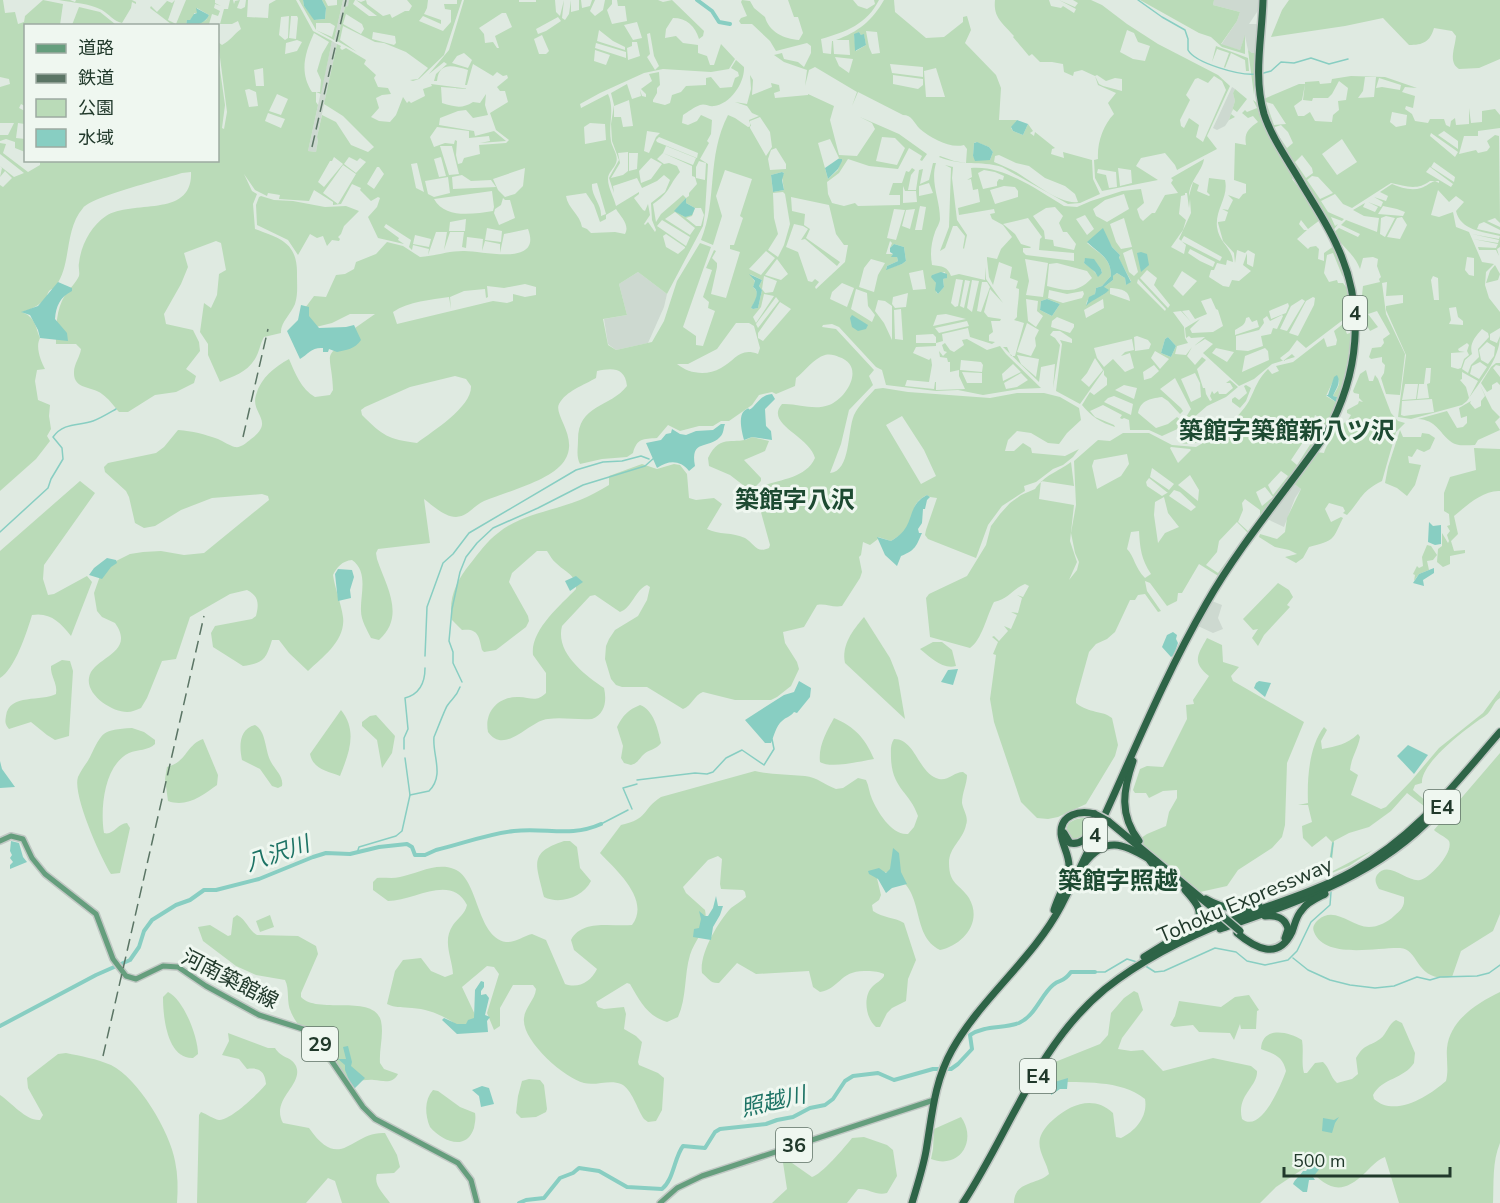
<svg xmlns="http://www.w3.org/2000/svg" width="1500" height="1203" font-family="'Nunito Sans','Noto Sans JP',sans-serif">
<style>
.built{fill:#cdd9d0}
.green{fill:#badbb8;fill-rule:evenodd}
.water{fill:#88cec2}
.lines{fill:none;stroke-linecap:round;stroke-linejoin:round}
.stream{stroke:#88cec2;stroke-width:1.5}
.river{stroke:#88cec2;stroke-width:4}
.primary-casing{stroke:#c1c8c4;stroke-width:8}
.highway-casing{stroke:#c1c8c4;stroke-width:10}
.primary{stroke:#659e7d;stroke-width:5}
.highway{stroke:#2e6447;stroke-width:7}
.rail{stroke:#5b7565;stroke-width:1.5;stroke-dasharray:12 6;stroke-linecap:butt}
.highway-bridge-casing{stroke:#c1c8c4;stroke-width:10;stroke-linecap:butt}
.highway-bridge{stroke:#2e6447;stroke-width:7}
.labels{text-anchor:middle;stroke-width:6;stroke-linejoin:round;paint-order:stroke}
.shield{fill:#eff7f0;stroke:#5f7266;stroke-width:1.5}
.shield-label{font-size:20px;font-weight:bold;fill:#21392b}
.street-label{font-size:21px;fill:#21392b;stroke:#eff7f0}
.water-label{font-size:22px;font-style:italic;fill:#1d7365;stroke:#eff7f0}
.quarter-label{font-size:24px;font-weight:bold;fill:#1d4a31;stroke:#eff7f0}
</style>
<rect width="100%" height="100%" fill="#dfeae1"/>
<!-- built -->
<g class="built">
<path d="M 343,0 L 350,0 L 348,6 L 345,7 L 337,41 L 334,40 Z"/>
<path d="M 1214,0 L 1260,0 L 1259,9 L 1249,24 L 1258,24 L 1256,53 L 1252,53 L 1248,50 L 1245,36 L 1240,50 L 1221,45 L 1237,21 L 1240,12 L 1213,5 Z"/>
<path d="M 332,41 L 337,44 L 317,137 L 318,139 L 316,152 L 308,151 Z"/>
<path d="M 1232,87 L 1235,89 L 1233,93 L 1235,101 L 1229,120 L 1225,126 L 1217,130 L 1213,128 Z"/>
<path d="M 638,272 L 667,294 L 664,307 L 648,343 L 616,350 L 608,344 L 604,319 L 627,315 L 619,284 Z"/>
<path d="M 1293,483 L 1301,489 L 1295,498 L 1284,527 L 1267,519 Z"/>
<path d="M 1212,601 L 1222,605 L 1218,618 L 1223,629 L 1213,633 L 1198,626 Z"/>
</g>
<!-- green -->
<g class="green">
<path d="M 0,0 L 3,0 L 5,13 L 15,12 L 18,24 L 24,22 L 25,16 L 43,0 L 63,4 L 60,25 L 26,26 L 25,106 L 21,104 L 19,108 L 25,111 L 25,124 L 18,123 L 16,138 L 25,139 L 25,152 L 15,148 L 15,142 L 6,139 L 0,141 L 0,135 L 8,135 L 14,123 L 0,123 L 0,87 L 10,84 L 9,79 L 0,77 Z"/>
<path d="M 59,0 L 70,0 L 75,2 L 76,0 L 132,0 L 136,2 L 136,4 L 132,2 L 131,8 L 122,23 C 113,21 109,14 102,10 C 89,3 73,3 59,0 Z"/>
<path d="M 165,0 L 172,3 L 175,0 L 168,20 L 176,24 L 186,0 L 215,0 L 215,3 L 221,6 L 215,4 L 214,8 L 220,11 L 218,16 L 212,14 L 209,24 L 195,25 L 206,20 L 209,15 L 197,8 L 197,13 L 194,13 L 194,17 L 190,20 L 187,20 L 186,25 L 171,24 L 150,8 L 151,6 L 157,12 L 167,1 Z"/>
<path d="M 230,0 L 233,0 L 234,4 L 235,1 L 240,0 L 237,8 L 241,9 L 245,7 L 246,0 L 248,0 L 247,17 L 268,18 L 269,4 L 276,0 L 296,0 L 313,31 L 332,41 L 321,94 L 316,92 L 316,102 L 318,105 L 308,151 L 316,152 L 318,140 L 317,137 L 322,115 L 336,122 L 351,145 L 368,152 L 374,147 L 343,116 L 324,104 L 337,44 L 341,46 L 340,48 L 342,50 L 346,48 L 366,60 L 364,64 L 376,75 L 374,78 L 378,87 L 388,88 L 391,94 L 382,95 L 376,98 L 379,108 L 371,117 L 379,121 L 390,122 L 396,115 L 403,97 L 407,103 L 409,101 L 411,103 L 425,96 L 423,89 L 432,86 L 431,84 L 470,89 L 441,87 L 442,103 C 455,107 462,109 473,102 L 480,103 L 486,94 L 485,105 L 488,115 L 473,118 L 466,110 L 458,111 L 440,118 L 439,125 L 474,131 L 475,136 L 494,131 L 506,141 L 480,143 L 490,141 L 489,136 L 469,138 L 469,131 L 437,127 L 430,137 L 434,147 L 445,143 L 454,144 L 455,140 L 457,141 L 456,155 L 458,164 L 462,163 L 464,158 L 480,154 L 479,145 L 506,143 L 509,140 L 496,130 L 490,113 L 508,102 L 505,91 L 500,91 L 497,87 L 508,78 L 507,75 L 503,76 L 497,72 L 493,76 L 473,64 L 467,85 L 465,85 L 468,70 C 454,66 439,61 437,81 L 434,81 L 436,74 L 447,64 L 444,62 L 429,74 L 449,50 L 464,0 L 519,0 L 519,2 L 536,2 L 536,0 L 555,0 L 556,12 L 560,16 L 564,0 L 562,18 L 565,20 L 569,14 L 571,0 L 571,12 L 579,10 L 579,0 L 581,0 L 582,8 L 590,6 L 592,0 L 595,0 L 590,11 L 595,16 L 603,10 L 605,0 L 612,0 L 612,4 L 607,10 L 612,24 L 627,21 L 625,6 L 618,6 L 617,0 L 658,0 L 663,2 L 672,0 L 704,31 L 703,36 L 699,39 C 695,26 687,18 673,18 L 666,29 L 665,38 L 676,36 L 683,43 L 698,45 L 698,53 L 707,56 L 710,65 L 714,65 L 721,44 L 735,59 L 729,69 L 711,72 L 663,69 L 644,73 L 600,93 L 580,104 L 581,108 L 608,94 C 615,109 608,125 611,141 C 612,148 619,155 616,163 C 614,169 608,172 608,179 C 608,188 614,197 616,206 L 639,192 L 639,194 L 634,198 L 643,210 L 645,211 L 648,204 L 650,215 L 644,224 L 645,225 L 648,222 L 655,232 L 656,230 L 652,220 L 651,203 L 665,192 L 670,180 L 664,175 L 657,181 L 642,188 L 637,178 L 613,186 L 614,193 L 609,178 L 619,160 L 612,141 L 611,124 L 614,105 L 611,93 L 627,84 L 632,99 L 641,96 L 640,90 L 642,96 L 646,97 L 646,94 L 641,89 L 652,81 L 649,74 L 659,72 L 660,85 L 657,88 L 657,93 L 653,100 L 653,102 L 665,105 L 670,103 L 672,95 L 681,92 L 686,86 L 706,85 L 706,78 L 711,77 L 720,88 L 732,87 L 735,78 L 739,76 L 738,72 L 731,68 L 736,60 L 744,67 C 745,82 731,104 714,106 C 709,107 705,103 700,105 C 694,107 688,112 683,115 L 682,123 L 688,125 L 697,121 L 701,115 L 712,120 L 711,134 L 707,141 L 709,143 L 700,159 L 708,164 L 705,213 L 703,226 L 667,294 L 638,272 L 619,284 L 627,315 L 603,319 L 608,345 L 616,350 L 652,342 L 664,321 L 677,281 L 700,243 L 711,247 L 683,327 L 696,336 L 696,345 L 703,346 L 715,311 L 708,308 L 709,302 L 703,297 L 712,270 L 706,268 L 714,250 L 716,251 L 712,258 L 717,263 L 717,267 L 711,294 L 726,298 L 740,252 L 730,249 L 730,245 L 734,245 L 743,218 L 740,216 L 752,179 L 725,170 L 716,196 L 722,216 L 713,245 L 701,240 C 718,199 706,158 728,115 L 735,118 L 748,127 L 751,126 L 749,120 L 759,116 L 752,113 L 747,106 L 735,102 L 747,104 L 751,89 L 750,75 L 753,80 L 752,95 L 772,87 L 771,83 L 779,85 L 780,91 L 774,93 L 775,98 L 808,95 L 808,94 L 834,106 L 830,120 L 839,155 L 857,156 L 875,129 L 872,123 L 860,117 L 899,134 L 927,154 L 922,161 L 920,160 L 922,156 L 909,148 L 898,169 L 869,166 L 848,159 L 839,173 L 827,182 L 828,194 L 832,203 L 844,206 L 855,203 L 858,206 L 900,205 L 900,195 L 889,195 L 893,183 L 902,183 L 906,171 L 909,172 L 912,168 L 915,170 L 911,175 L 908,190 L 916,190 L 919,170 L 923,169 L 920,184 L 929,180 L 933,163 L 936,163 C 930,183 940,199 940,219 C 940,223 936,229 935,232 C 931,244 930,253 932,265 C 942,266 948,267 951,276 L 959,274 L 985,280 L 985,267 L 986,279 L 1003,303 L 990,289 L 984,312 L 988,317 L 1001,319 L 1000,321 L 991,321 L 993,332 L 989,335 L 989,341 L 995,342 L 992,344 L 970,337 L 968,328 L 942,334 L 943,341 L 936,343 L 936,346 L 916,347 L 913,353 L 929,360 L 931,358 L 932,365 L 929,382 L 907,380 L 905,386 L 934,389 L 935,382 L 936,382 L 936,390 L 965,389 L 959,376 L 959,370 L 950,372 L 950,362 L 948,362 L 947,358 L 940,357 L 939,351 L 943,356 L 947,352 L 944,351 L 942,345 L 945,343 L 950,350 L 954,352 L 964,345 L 962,340 L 967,339 L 987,350 L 1000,346 L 1006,354 L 1041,388 L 1019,389 L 983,395 L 958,390 L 936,391 L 886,385 L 882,370 L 876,367 L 839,327 L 832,324 L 823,325 L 822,327 L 836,329 L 874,370 L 869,376 L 873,385 L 849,410 L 841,444 L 830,473 C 851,471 847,432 854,415 C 859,405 868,397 875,389 L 883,388 L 908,392 L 990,398 L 1017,393 L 1044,393 L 1060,397 L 1079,408 L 1081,420 L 1067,433 L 1059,444 L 1048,443 L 1031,433 L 1017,431 L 1008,440 L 1005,451 L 1014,451 L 1023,443 L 1031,448 L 1032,453 L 1065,456 L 1079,449 L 1073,457 L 1063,465 L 1053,469 L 1036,482 L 1024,486 L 1025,491 L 1002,506 L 988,525 L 976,558 L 928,539 L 925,535 L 926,530 L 937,498 L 930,497 L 927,495 C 909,504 916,514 907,528 C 904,533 897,537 891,541 L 878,537 L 878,539 L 870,545 L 863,542 L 861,555 L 859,557 L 862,572 L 860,578 L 842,606 C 833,608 825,603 817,605 L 804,627 L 783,632 L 785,643 L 797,662 L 799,669 L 791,686 L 777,697 L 771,700 L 735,700 L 703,692 C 694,695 692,706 683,709 L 647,687 L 622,687 L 616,685 L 611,679 L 605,659 L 606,646 L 609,639 L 615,630 L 638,616 L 647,600 L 650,587 L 647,585 C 635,590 632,608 620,612 L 595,595 L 590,596 L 562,626 C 555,653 585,675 604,688 C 607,701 605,714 592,719 C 577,720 562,717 548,719 C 530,720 505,756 488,732 C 484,712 498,696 519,697 C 530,697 536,703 546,693 L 546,673 L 533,655 C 530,630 561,605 576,589 C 577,575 565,572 556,563 C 552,560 550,555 547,551 L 537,551 L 512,573 L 509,582 L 528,616 L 529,621 L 526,627 L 496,650 L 484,652 L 482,650 C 479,636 478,628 462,630 L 452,620 C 448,599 456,581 470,564 C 478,554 487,541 498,533 C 521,514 553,511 580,500 C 590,496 600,490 609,485 L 609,476 L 642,464 L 657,469 L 674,464 L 680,465 L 687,474 L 689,498 L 696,500 L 714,498 L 722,504 L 707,529 C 718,535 733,532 745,538 C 754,543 756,554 769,548 L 770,545 L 759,505 L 763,486 C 781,479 806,478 815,458 C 810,436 764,424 782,404 C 798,403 813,411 829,405 C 847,398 866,366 839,357 C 835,355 830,354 825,355 C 814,358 805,371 796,378 L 795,386 L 776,394 L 772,392 L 759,395 L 752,405 L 729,421 L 721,421 L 713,426 L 699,426 L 680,431 L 668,425 L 657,438 C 643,439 637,438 633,453 L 627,457 L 602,459 L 580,464 C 576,456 578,449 578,440 C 578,404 610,408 627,386 C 625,367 612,368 597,371 L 596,378 C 584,385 566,391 559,404 C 553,416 582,440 562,464 C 546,482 506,492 484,501 C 473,506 469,516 456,517 C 445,517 433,506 424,499 L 430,543 L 378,549 L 376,553 L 377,559 C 386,586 406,616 379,640 L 371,638 C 367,630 361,620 361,611 C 360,595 369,572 352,560 C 342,561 337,567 333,575 C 335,589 341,603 343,617 C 346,640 323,657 308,671 L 289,653 L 279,640 L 272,640 C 266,659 264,663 243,666 L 213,647 L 211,633 L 215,626 L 252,619 L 256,616 C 259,604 259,596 247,590 L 230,594 L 190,617 L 176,659 L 162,661 L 147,698 L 141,708 C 136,710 132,712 127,712 C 112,712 86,695 89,678 C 92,657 137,654 115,623 L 102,617 L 97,611 L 94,593 L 100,576 L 116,561 L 130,554 L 143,552 L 161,551 L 184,555 L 204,553 L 269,500 L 268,496 L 262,494 L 212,498 L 181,510 L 155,526 L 144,528 L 135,523 L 129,497 L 126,491 L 105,472 L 104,467 L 108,463 L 156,453 L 164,447 L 178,430 C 193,431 204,434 218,439 C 223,441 230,446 235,447 C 241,448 246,443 251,439 C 276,421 250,414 256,395 C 261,377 275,367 289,359 C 295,373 301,389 315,397 L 330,395 L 333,390 C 332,352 318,355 359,338 L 355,328 L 375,314 L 350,314 L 332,323 L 312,328 L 305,308 L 314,296 L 326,297 L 336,275 L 345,274 L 354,269 L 356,262 L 376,254 L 387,242 L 403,246 L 420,257 C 435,256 448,251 463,251 C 480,250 543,268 528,229 L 504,234 L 500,253 L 500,244 L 485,241 L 482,251 L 483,239 L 467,237 L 466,248 L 462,247 L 464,232 L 450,232 L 444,250 L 447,232 L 436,232 L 428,255 L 429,249 L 413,245 L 412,250 L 409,247 L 411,240 L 386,224 L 384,227 L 399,238 L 398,240 L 404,244 L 378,238 L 368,217 L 377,207 L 380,198 L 378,197 L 371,201 L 360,190 L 361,188 L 352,184 L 341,204 L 333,205 L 333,202 L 314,190 L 309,201 L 279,199 L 280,195 L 268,193 L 267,196 L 255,190 L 244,174 L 252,191 L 257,194 L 253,204 L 255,229 C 282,239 298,243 297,276 C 297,286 298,295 295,304 C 291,314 280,323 281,333 L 264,337 C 260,344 259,353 255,359 C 246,373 234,376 220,382 L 208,355 L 208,344 L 200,332 L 204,303 L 211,308 L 217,295 L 219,274 L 226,270 L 221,243 L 216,241 L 184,253 L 188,267 L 181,284 L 164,314 L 166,324 L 193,330 L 199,342 L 200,351 L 186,369 L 196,376 L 194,383 L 176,392 L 155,395 L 128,412 L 119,412 C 114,406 108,398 102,394 C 92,386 73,390 74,372 C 74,364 80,357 81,349 L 76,344 L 56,344 C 56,327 56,310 65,295 C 69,289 76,283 79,276 C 80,272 78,267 79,263 C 81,245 91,226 106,216 C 132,199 193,219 191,172 L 182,173 C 164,179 93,196 83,208 C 64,230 72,263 56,286 C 52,291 54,287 49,291 C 47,294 47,297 45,299 C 38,306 32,309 22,312 C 36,318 35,326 40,338 C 35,347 41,361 45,369 L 37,370 L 35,381 L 38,400 L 50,405 L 49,416 L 51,429 L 47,436 L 50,441 L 36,459 L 0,491 L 0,185 L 3,187 L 12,178 L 5,171 L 0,177 L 2,168 L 0,166 L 14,177 L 24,173 L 0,154 L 0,143 L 6,144 L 3,153 L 28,172 L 40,165 L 40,161 L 218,160 L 218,56 L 225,105 L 222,128 L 224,129 L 227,112 L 218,42 L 222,45 C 230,41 234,34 241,29 L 238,21 L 232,24 L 220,24 L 224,9 L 228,9 ZM 502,13 L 506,13 L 512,27 L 495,36 L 499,48 L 497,48 L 493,42 L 485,43 L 484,34 L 479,28 ZM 289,16 L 288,38 L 285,40 L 279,35 L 281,17 ZM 291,16 L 297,16 L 298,18 L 296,39 L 289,38 ZM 558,17 L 561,21 L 546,31 L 538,34 L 536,29 ZM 637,22 L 642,38 L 633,40 L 624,25 ZM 599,30 L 613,41 L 625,47 L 625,50 L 597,41 ZM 314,33 L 329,42 L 322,54 L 317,71 L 321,80 L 320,92 L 312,92 C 299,72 305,53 314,33 ZM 650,33 L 654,56 L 659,66 L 655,70 L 647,57 L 650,54 L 647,34 ZM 542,35 L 549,51 L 546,54 L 539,54 L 534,39 ZM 297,40 L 302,42 L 297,51 L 285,54 L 286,43 ZM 632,42 L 637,42 L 640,56 L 628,60 L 627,48 L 632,46 ZM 596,43 L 626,52 L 626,58 L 595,48 ZM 595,50 L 610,55 L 606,65 L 594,61 ZM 464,53 L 472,60 L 468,68 L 452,63 L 457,56 ZM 263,68 L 264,86 L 256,86 L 254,70 ZM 249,89 L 256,92 L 258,106 L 249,107 L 245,90 ZM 277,94 L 288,99 L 281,115 L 269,111 ZM 629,100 L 633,126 L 623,127 L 621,117 L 614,117 L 614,106 ZM 268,113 L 285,119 L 281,128 L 265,121 ZM 760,117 L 770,132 L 772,147 L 766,156 L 750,128 L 750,121 ZM 590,123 L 605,124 L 606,140 L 585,144 L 584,127 ZM 647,131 L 660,133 L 656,137 L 649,153 L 644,151 ZM 659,137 L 698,153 L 697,158 L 657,142 L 656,140 ZM 882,137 L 895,138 L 905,148 L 897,165 L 876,161 ZM 830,139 L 839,158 L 838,159 L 841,159 L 838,170 L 828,179 L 818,143 ZM 440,146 L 452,146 L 459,174 L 449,175 ZM 666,146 L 696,158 L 693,165 L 663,153 ZM 776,148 L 786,164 L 786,169 L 770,170 L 768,159 L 771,150 ZM 628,152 L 628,171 L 623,175 L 611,178 L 620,163 L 618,153 ZM 629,153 L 638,153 L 637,169 L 629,171 ZM 663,153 L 692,166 L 692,176 L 695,177 L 697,184 L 689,193 L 689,196 L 686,198 L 683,195 L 661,214 L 656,222 L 653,204 C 670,193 668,186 680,172 L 677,166 L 669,163 L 664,164 L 657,159 ZM 334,157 L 343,164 L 324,187 L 318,182 L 330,161 L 332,161 ZM 349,157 L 357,161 L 360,158 L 366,162 L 356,173 L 344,164 ZM 441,157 L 446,176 L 439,177 L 434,159 ZM 651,158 L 662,164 L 651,179 L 641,183 L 639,171 ZM 699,161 L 706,163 L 705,180 L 696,178 L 696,167 ZM 417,163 L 424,192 L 416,188 L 411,164 ZM 343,165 L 356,174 L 338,204 L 323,193 ZM 377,167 L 379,167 L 384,174 L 374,189 L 367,184 ZM 525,168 L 523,186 L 515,194 L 505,197 L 498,190 L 493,179 ZM 782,172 L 784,173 L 782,177 L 784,190 L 773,192 L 771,175 ZM 462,175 L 471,181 L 491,180 L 496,187 L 453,189 L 452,177 ZM 448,177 L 450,193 L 434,197 L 428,194 L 425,181 ZM 597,183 L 606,214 L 601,216 C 602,205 591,196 592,184 ZM 929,183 L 933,193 L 919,196 L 919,186 ZM 903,186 L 905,191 L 916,191 L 917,202 L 903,203 ZM 492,191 L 494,207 L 493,211 C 473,214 445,219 434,199 ZM 783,192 L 785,194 L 790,224 L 784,245 L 778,257 L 768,250 L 778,234 L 774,218 L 773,193 ZM 586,193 L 594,205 L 600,222 L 606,219 L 606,215 L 616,209 C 621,217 630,225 625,234 L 615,232 L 591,233 L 587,229 L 582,227 C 580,214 568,209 566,196 ZM 791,197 L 829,205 L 836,234 L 844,245 L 848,245 L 845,262 L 816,289 L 815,287 L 819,282 L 815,279 L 812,282 L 808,281 L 798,252 L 786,247 L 794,224 L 803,226 L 808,229 L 801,240 L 805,239 L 837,266 L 840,262 L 806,238 L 810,229 L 804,225 L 805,214 L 792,211 ZM 503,198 L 505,200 L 510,200 L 515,218 L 499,225 L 494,213 L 495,209 L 501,205 ZM 686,198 L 686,203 L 695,208 L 685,217 L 675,211 ZM 920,206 L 926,207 L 922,230 L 915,230 ZM 695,208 L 701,208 L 704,215 L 701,226 L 696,226 L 686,218 L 692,216 ZM 894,209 L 905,210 L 896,240 L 887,238 ZM 915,209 L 910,229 L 902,226 L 906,210 ZM 675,212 L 695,228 L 690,235 L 665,219 ZM 466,219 L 465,231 L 449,231 L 450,222 ZM 662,220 L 690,237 L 686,246 L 657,226 ZM 487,228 L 502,231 L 501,242 L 485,240 ZM 666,234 L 685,247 L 685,248 L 678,254 L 666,247 L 663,236 ZM 415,235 L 431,239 L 429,247 L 413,244 ZM 890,241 L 892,243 L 890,248 L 894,244 L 904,247 L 906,261 L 902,264 L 886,269 L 887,266 L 898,261 L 897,257 L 892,257 L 893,254 L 886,254 ZM 766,251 L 775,258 L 761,275 L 749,269 ZM 777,259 L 788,274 L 781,280 L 765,275 ZM 871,259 L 885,263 L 878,275 L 874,292 L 859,287 L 864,268 ZM 923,270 L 926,289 L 913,290 L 909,273 ZM 945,272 L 946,278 L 943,279 L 944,287 L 938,294 L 936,292 L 936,283 L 932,275 ZM 750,274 L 762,280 L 759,286 L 762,290 L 758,308 L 753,309 L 751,308 C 755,302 761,293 753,287 L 755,282 ZM 764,276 L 777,281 L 773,292 L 765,293 L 762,289 ZM 956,279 L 963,280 L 958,306 L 955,307 L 951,303 ZM 965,280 L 970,281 L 964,308 L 960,306 ZM 972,280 L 979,281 L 972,312 L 967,308 ZM 982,282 L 987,282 L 990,287 L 981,312 L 977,311 ZM 842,283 L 854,288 L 847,307 L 830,299 L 832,292 ZM 525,284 L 536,287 L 536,295 L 525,297 L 513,294 L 513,301 L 507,303 L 493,301 L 397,324 L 393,312 C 409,301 431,300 449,297 L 451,309 L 450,297 L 464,291 L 485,289 L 486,298 L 488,297 L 487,286 L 504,288 ZM 856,289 L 867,293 L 868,306 L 875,315 L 872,322 L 851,309 ZM 908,293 L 906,307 L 895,308 L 892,304 L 893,297 ZM 764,294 L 774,296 L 756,323 L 753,317 L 761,307 ZM 776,297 L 779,301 L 758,328 L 756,324 ZM 878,300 L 885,301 L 892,306 L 892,340 L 884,323 L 875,311 ZM 780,302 L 791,309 L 763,341 L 758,338 L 758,333 ZM 901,309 L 903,340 L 895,339 L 894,310 ZM 946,314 L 966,319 L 933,326 L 937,315 ZM 967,321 L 969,326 L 939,333 L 935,328 ZM 736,323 L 749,323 L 754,326 L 760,348 L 758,354 C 739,347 735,361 721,368 C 707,376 689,374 677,364 L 688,364 L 717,349 ZM 933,334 L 936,337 L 936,343 L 916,343 L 916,335 ZM 961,360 L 981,362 L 983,365 L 982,372 L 960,370 ZM 1013,364 L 1021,372 L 1003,381 L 1002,374 ZM 962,372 L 982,373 L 982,383 L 967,383 ZM 1021,373 L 1028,380 L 1017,387 L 1006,389 L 1004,383 ZM 455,376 L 466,379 L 471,386 C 472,407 433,431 417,443 C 388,439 383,436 362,415 L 361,410 L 365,407 L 410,387 ZM 902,416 L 924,450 L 936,476 L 921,484 L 886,425 Z"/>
<path d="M 299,0 L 303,0 L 304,6 L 315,20 L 325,19 L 326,8 L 322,0 L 325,0 L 328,6 L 337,5 L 337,0 L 343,0 L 334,40 L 316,30 ZM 316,23 L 330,23 L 335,26 L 332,37 L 316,30 Z"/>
<path d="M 349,0 L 355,0 L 353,4 L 369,16 L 377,16 L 356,0 L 361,2 L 366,0 L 367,4 L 383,16 L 390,14 L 392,18 L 405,11 L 409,11 L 412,6 L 407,0 L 428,0 L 427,8 L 424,14 L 441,20 L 441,24 L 423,16 L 419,21 L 443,31 L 451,22 L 451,10 L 445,9 L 444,4 L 457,4 L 457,0 L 462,0 L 444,55 L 419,79 L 413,81 L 410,80 L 418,79 L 428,68 L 406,52 L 384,43 L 375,42 L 343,26 L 340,40 L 357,52 L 337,41 L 345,7 L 348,6 ZM 346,14 L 362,24 L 364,29 L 361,34 L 343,24 ZM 373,32 L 395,36 L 396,43 L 394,45 L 372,39 Z"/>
<path d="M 742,0 L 750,1 L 754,8 L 765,17 C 769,32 784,39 799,40 L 803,33 L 798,17 L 794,17 L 788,0 L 853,0 L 858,6 L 867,9 L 875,4 L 874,0 L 879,0 C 867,24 846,32 821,39 L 823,53 L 831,54 L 832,41 L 833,41 L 834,54 L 850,55 L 849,40 L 836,40 C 858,32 872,21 884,0 L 894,0 L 895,12 L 926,38 L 944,37 L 963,22 L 963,17 L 967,16 L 971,30 L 965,43 L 996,75 L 1001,88 L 999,120 L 1017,120 L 1011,128 L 1013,131 L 1023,135 L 1028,124 L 1033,131 L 1030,133 L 1034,136 L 1035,132 L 1055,148 L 1052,149 L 1051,154 L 1064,158 L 1063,152 L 1092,160 L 1093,179 L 1100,194 L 1080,203 L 1068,204 L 1002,167 C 979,160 964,167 939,157 L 940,156 L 954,161 L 966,163 L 967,149 L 964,145 C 950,149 931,138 920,129 C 914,123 912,115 903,115 L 858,92 L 852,106 L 857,92 L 815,67 L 809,70 L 805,86 L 807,70 L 784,62 L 774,55 L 782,53 L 784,59 L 798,62 L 804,67 L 811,53 L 811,46 L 807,43 L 776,51 L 770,41 L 752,24 L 741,24 L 739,21 L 741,18 L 747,16 L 741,2 ZM 866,31 L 877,32 L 880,53 L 872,54 L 869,47 ZM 859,32 L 861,35 L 864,35 L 866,45 L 856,51 L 854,35 ZM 835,57 L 853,59 L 849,73 L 839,66 ZM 890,64 L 923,67 L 923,77 L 892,73 ZM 936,68 L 945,97 L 926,97 L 924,71 ZM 893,75 L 923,79 L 923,85 L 918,89 L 893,84 ZM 976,142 L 989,147 L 993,152 L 990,160 L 973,157 L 974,143 ZM 999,155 L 1016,163 L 1029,166 L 1045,178 L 1065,186 L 1075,194 L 1078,202 C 1061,205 1031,181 1016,172 C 1009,168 1001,165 994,162 L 995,156 Z"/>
<path d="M 995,0 L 1049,0 L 1051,6 L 1061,8 L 1063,6 L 1074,13 L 1076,9 L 1059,0 L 1075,7 L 1078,3 L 1073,0 L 1091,0 L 1102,5 L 1127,24 L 1158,44 L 1218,75 L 1230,86 L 1207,136 L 1217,149 L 1177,170 L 1175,165 L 1165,153 L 1141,158 L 1136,166 L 1158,180 L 1102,191 L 1095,178 L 1094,160 L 1098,159 C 1097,143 1103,125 1114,114 L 1108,103 L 1116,93 L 1098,85 L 1095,76 L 1082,70 L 1074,72 L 1073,76 L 1064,72 L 1063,64 L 1052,62 L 1040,62 L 1032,54 L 1029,56 L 1013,37 L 1014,36 C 1003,23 993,18 995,0 ZM 1127,30 L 1134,33 L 1138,42 L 1150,46 L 1145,61 L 1133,59 L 1120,52 ZM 1097,75 L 1106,81 L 1115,78 L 1122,79 L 1122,91 L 1103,86 L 1099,84 L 1095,76 ZM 1214,76 L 1222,81 L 1226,90 L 1203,142 L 1196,137 L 1199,125 L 1189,118 L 1184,128 L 1181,126 L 1180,120 L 1190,100 L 1186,95 L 1195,79 L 1198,78 L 1208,83 ZM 1118,168 L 1131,170 L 1132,183 L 1120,186 ZM 1098,169 L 1116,172 L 1117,187 L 1109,188 L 1106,175 L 1097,173 Z"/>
<path d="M 1140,0 L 1214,0 L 1213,5 L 1240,12 L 1237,21 L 1221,44 L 1240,50 L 1245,35 L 1245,54 L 1222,47 L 1211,37 L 1199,33 Z"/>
<path d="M 1289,0 L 1500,0 L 1500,59 L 1479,68 L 1459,69 C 1448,62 1455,48 1456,36 L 1452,31 L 1434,28 C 1430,42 1423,45 1409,45 L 1383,18 L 1345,26 L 1271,37 L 1282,10 Z"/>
<path d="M 79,7 L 100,12 L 115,24 L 114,26 L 72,25 Z"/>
<path d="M 1216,46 L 1248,58 L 1249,71 L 1246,71 L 1245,60 L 1231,53 L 1225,68 L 1224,67 L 1229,53 L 1217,49 L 1212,62 Z"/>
<path d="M 1248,50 L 1252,53 L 1256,53 L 1254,95 Z"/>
<path d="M 1351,76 L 1385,77 L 1417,88 L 1405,87 L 1402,92 L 1415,96 L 1413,108 L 1406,106 L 1405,109 L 1412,114 L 1415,121 L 1428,123 L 1430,119 L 1444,119 L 1446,125 L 1450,127 L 1451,121 L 1455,118 L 1456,125 L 1469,124 L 1469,108 L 1471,123 L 1482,122 L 1482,111 L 1495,109 L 1500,115 L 1500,128 L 1478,131 L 1478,136 L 1464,136 L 1459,154 L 1476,150 L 1478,153 L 1487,151 L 1490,147 L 1487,141 L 1495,135 L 1499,136 L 1500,223 L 1495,218 L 1487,221 L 1500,227 L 1500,230 L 1484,222 L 1479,224 L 1477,229 L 1500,234 L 1500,247 L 1497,249 L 1499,256 L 1496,250 L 1479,250 L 1478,247 L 1496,248 L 1498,244 L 1473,239 L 1498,243 L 1499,240 L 1472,234 L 1499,239 L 1500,236 C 1483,232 1460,230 1456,211 L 1464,202 L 1456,196 L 1449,202 L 1438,190 L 1431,215 L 1439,217 L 1453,212 L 1456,227 L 1469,232 L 1482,262 L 1494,264 L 1486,272 L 1485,285 L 1489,298 L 1500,312 L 1500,328 L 1490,334 L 1490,340 L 1497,343 L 1500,336 C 1500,359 1479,383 1467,401 L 1462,405 L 1411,419 L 1398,417 L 1406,355 L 1386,310 L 1386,306 L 1403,303 L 1403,295 L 1386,296 L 1387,282 L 1382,283 L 1386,314 L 1405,354 L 1400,395 L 1386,394 L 1381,378 L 1384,373 L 1385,365 L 1382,362 L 1382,357 L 1371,359 L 1369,357 L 1372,348 L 1381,347 L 1384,343 L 1383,339 L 1390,334 L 1377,311 L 1368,314 L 1378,327 L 1370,331 C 1361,316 1361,303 1363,286 L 1380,282 L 1379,279 L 1381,277 L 1377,266 L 1378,259 L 1373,257 L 1363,258 L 1360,269 C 1354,253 1341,246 1333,233 L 1339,228 L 1358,237 L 1360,234 L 1341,225 L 1346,220 L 1377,232 L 1379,218 L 1364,216 L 1353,210 L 1365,203 L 1363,207 L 1375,212 L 1378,207 L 1368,202 L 1381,207 L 1383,202 L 1374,197 L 1386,201 L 1388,196 L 1380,192 L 1392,184 C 1401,188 1412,191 1421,188 C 1427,186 1429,183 1435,181 L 1439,183 L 1439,187 L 1439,181 L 1430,181 C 1417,191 1405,186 1391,183 L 1352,208 L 1343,204 L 1335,194 L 1321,201 L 1328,212 L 1344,219 L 1342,221 L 1331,217 L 1335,226 L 1338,224 L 1332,232 L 1274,133 L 1276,132 L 1287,148 L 1293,143 L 1288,132 L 1281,125 L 1275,127 L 1274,130 L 1272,130 L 1263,101 L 1266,98 L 1299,84 L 1305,84 L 1305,82 L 1319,81 L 1320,84 L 1331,83 L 1332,79 ZM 1365,77 L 1376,77 L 1374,97 L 1358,98 L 1363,91 ZM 1379,78 L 1401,85 L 1400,90 L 1382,87 L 1376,88 ZM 1339,81 L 1348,88 L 1346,100 L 1338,101 L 1339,110 L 1333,115 L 1332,122 L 1315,121 L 1310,112 L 1304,116 L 1298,116 L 1294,106 L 1302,100 L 1305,84 L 1303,100 L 1312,101 L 1313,98 L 1328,98 L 1332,94 ZM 1266,102 L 1273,104 L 1286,124 L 1274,125 ZM 1392,112 L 1407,115 L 1406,125 L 1396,127 L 1390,122 ZM 1444,131 L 1458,141 L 1458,149 L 1438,135 ZM 1431,133 L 1458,152 L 1455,157 L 1430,136 ZM 1342,139 L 1357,162 L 1337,175 L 1322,154 ZM 1302,155 L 1312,168 L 1313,173 L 1306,178 L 1295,162 ZM 1434,162 L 1455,177 L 1454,182 L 1431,167 ZM 1430,167 L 1453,184 L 1451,187 L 1426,172 ZM 1312,176 L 1318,177 L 1333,193 L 1320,199 L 1307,180 ZM 1383,206 L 1397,209 L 1405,212 L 1403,216 L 1378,214 ZM 1386,216 L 1395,218 L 1385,237 L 1380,234 L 1381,218 ZM 1402,217 L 1407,225 L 1400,239 L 1387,237 L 1397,218 ZM 1467,257 L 1474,258 L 1474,276 L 1469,275 L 1465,270 ZM 1433,276 L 1438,278 L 1439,300 L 1434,300 L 1431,280 ZM 1456,307 L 1458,317 L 1463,321 L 1463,325 L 1449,324 L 1451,320 L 1449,308 ZM 1482,329 L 1488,333 L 1489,337 L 1478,349 L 1479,357 L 1471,365 L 1468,373 L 1462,369 L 1465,360 L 1472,354 C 1469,344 1475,337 1482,329 ZM 1487,342 L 1495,347 L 1494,356 L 1488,364 L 1481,360 L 1479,350 ZM 1467,343 L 1469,345 L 1467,351 L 1469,355 L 1464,359 L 1461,368 L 1458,369 L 1451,367 L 1451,353 L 1465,352 L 1459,351 L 1458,349 ZM 1480,362 L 1487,367 L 1479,379 L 1470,374 L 1472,366 ZM 1426,368 L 1431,368 L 1430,383 L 1427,384 L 1429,398 L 1417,399 L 1419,384 L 1424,384 ZM 1462,372 L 1478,381 L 1469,398 L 1466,387 L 1460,380 L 1462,379 ZM 1405,384 L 1418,384 L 1416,399 L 1402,400 ZM 1432,399 L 1434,412 L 1404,416 L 1401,415 L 1402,401 Z"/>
<path d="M 1235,89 L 1247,99 L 1237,112 L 1233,109 L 1231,114 L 1235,117 L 1229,120 L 1235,101 L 1233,93 Z"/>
<path d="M 1253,100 L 1257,103 L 1266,129 L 1295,176 L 1292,179 L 1308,199 L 1320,220 L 1308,229 L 1301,220 L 1299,224 L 1304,230 L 1307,230 L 1297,239 L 1308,249 L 1310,247 L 1316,246 L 1319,249 L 1318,259 L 1324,261 L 1324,253 L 1334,246 L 1346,280 L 1342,275 L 1333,253 L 1327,255 L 1324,273 L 1329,282 L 1337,280 L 1338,283 L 1343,283 L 1346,287 L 1348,287 L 1352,313 L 1306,348 L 1297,340 L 1289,351 L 1280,358 L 1283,361 L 1292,354 L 1295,357 L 1272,364 L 1254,379 L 1239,386 L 1203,353 L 1213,344 L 1205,339 L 1194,346 L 1205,337 L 1191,338 L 1189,336 L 1186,338 L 1185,328 L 1200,319 L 1190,329 L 1192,333 L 1213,332 L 1223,326 L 1218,310 L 1216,309 L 1211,298 L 1201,301 L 1207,314 L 1195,319 L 1189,310 L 1182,311 L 1191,322 L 1181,311 L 1173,312 L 1184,327 L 1185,338 L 1188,343 L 1177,346 L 1175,354 L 1186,355 L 1192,347 L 1187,356 L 1195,365 L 1202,357 L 1206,360 L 1197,369 L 1203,388 L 1205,388 L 1206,394 L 1210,401 L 1212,400 L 1210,396 L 1212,391 L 1214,394 L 1218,391 L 1219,394 L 1226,394 L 1233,388 L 1230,383 L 1226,383 L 1230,380 L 1238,387 L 1226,397 L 1207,406 L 1184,426 L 1162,436 L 1149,430 L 1130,430 L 1129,420 L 1124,418 L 1122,419 L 1120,418 L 1122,415 L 1103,405 L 1090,411 L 1095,417 L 1114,425 L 1115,427 C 1100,422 1092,417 1082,405 L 1090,392 L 1094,395 L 1107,385 L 1107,378 L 1104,375 L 1104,370 L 1080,404 L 1056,391 L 1062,344 L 1060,340 L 1072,343 L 1072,339 L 1060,331 L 1053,331 L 1050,335 L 1055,338 L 1060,345 L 1053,388 L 1055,364 L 1041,367 L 1039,382 L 1003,347 L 1007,347 L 1011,356 L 1015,356 L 1024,323 L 1014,320 L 1017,317 C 1017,307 1019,300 1019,289 L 1016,288 L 1018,281 L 1010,278 L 1012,267 L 999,262 L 993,285 L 989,277 L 987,259 L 987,257 L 997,259 L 1001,249 L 1012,237 L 1003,225 L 992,219 L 990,214 L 995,213 L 994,209 L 959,215 L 958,208 L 980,202 L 978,189 L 973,190 L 971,179 L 967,180 L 972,177 L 971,168 C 1004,165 1037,190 1064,206 L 1077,207 L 1091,201 L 1122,191 L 1141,189 L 1144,203 L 1137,209 L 1140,218 L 1143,221 L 1152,213 L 1155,213 L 1165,195 L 1178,193 L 1171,183 L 1173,180 L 1171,178 L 1204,159 C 1202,172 1189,181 1189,196 L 1193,182 L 1199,185 L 1197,191 L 1209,196 L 1210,195 L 1207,192 L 1209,178 L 1225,180 C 1229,197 1215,209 1217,227 C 1219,243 1232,247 1233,262 L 1227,260 L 1226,265 L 1217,263 L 1214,270 L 1211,270 L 1209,277 L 1223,286 L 1229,287 L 1232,280 L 1239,281 L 1251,271 L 1243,265 L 1247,253 L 1247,264 L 1253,267 L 1255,254 L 1248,250 L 1245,253 L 1237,250 L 1235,263 L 1234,253 L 1223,241 L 1218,223 L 1218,222 L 1225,221 L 1228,212 L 1222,209 L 1228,210 L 1233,200 L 1228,195 L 1239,199 L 1243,194 L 1246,193 L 1246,184 L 1234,180 L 1235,143 L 1246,145 C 1244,133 1248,129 1258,122 L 1253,116 L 1248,118 L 1242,113 L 1245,110 L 1247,112 L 1257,108 ZM 984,170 L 995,172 L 1004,176 L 1003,180 L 999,179 L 997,182 L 997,186 L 983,189 L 978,173 ZM 1004,186 L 1015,187 L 1018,191 L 1018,197 L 995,204 L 990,190 ZM 1185,193 L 1187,193 L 1189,208 L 1190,199 L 1191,213 L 1179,239 L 1186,245 L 1184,254 L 1171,247 L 1183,230 L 1186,220 L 1179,214 L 1181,196 L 1185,195 ZM 1124,194 L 1129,209 L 1107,222 L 1096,216 L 1093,209 L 1105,200 ZM 1055,207 L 1063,216 L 1059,223 L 1063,232 L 1067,232 L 1076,244 L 1074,250 L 1054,246 L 1053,240 L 1045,239 L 1044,231 L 1033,216 L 1046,208 ZM 1085,215 L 1094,229 L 1087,235 L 1076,219 ZM 1028,218 L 1042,237 L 1040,239 L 1039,250 L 1074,253 L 1074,261 L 1026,255 L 1023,252 L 1023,248 L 1030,248 L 1031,247 L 1021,244 L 1015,234 L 1003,224 ZM 1124,218 L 1132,247 L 1121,249 L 1116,242 L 1110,224 ZM 1103,231 L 1112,247 L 1120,255 L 1119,259 L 1131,281 L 1126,285 L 1125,278 L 1117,273 L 1113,276 L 1113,280 L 1104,287 L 1104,294 L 1094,299 L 1086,305 L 1087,301 L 1095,294 L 1096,288 L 1102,286 L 1111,276 C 1111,257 1098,253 1087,243 ZM 1184,236 L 1222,257 L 1220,261 L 1181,241 ZM 1132,249 L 1138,272 L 1134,276 L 1129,272 L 1123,253 ZM 1190,249 L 1215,262 L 1213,267 L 1200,261 L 1188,253 ZM 1025,259 L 1048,263 L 1043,297 L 1026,295 L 1029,281 ZM 1085,259 L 1094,260 L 1101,269 L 1102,273 L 1098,276 L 1091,268 L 1084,263 ZM 1057,263 L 1087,271 L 1092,278 C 1077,294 1066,291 1047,286 L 1049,264 ZM 1147,270 L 1157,278 L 1154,285 L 1170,305 L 1168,308 L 1140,278 ZM 1182,271 L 1197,281 L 1183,296 L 1173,286 ZM 1138,279 L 1166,309 L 1165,311 L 1137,283 ZM 1110,288 C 1120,289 1129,289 1130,301 L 1110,294 ZM 1049,290 L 1067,294 L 1083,291 L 1084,294 L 1082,298 L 1063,303 L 1048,298 ZM 1313,297 L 1315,298 L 1314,305 L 1298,336 L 1289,333 L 1306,301 ZM 1026,299 L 1038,301 L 1037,311 L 1043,316 L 1036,327 L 1028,321 ZM 1047,299 L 1060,304 L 1052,316 L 1040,310 L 1041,301 ZM 1103,299 L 1104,308 L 1086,318 L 1084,310 ZM 1302,299 L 1305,301 L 1287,331 L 1280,329 L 1291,306 ZM 1288,303 L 1289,306 L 1286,313 L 1271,319 L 1269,311 ZM 1282,315 L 1283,316 L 1277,329 L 1273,328 L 1271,334 L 1261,336 L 1263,346 L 1248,351 L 1236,350 L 1236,336 L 1259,330 L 1264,323 L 1263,319 L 1267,316 L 1270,321 ZM 1057,317 L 1074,324 L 1074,327 L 1070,333 L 1051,327 L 1052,321 ZM 1249,317 L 1252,322 L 1257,320 L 1259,327 L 1235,335 L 1235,330 C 1241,326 1245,326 1246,318 ZM 1027,323 L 1039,330 L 1035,338 L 1036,346 L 1031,356 L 1017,352 ZM 1137,336 L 1148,340 L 1151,344 L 1149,349 L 1135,351 L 1134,337 ZM 1168,337 L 1176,346 L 1171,357 L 1161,353 L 1165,339 ZM 1132,339 L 1134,350 L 1125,352 L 1121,356 L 1130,353 L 1134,368 L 1125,372 L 1113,359 L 1104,367 L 1097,358 L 1094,348 ZM 1216,348 L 1234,352 L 1227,362 L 1212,353 ZM 1265,348 L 1268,351 L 1269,360 L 1242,372 L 1245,356 ZM 1155,351 L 1169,359 L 1160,369 L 1151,358 ZM 1017,355 L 1039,359 L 1036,377 L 1021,364 ZM 1095,358 L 1103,370 L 1089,387 L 1081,380 L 1087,373 ZM 1154,365 L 1159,371 L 1151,378 L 1144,380 L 1143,372 ZM 1195,373 L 1200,383 L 1201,397 L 1191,402 L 1181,379 ZM 1175,378 L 1191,409 L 1183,422 L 1177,417 L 1168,424 L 1156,428 L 1138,413 C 1141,400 1149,399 1162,397 L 1168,401 L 1180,414 L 1183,411 L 1181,408 L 1160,389 ZM 1124,385 L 1137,388 L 1134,399 L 1115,390 ZM 1114,396 L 1133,404 L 1131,415 L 1104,402 L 1108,398 Z"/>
<path d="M 945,165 L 953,167 L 952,178 L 957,220 L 967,235 L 964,249 L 963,248 L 965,236 L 957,226 L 953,226 L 945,248 L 940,251 L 949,227 L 951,168 Z"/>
<path d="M 261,196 L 274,200 L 293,201 L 325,207 L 346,206 L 359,211 L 344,226 L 341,234 L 338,237 L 340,239 L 339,241 L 332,240 L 327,246 L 323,236 L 317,238 L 310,234 L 298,255 L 288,240 L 257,225 L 256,205 L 259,197 Z"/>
<path d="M 1495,265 L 1500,274 L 1498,280 L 1486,283 L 1490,271 Z"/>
<path d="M 1348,320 L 1348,327 L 1345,329 L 1347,334 L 1353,332 L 1353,345 L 1341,395 L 1324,433 L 1220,577 L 1199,564 L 1182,593 L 1178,593 L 1177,601 L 1167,606 L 1150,583 L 1145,581 L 1147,591 L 1161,611 L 1158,612 L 1145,594 L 1138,595 L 1135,600 L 1130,600 L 1115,632 L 1107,639 L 1096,644 L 1089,652 L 1076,699 L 1076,703 C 1090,714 1102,710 1112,718 L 1118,745 L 1115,756 L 1086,804 L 1058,817 L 1048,819 L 1037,818 L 1021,802 L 994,722 L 990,699 L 996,655 L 993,654 L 998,642 L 992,637 L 994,636 L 999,641 L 1008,631 L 1004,626 L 1011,629 L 1017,615 L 1011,612 L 1018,613 L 1022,598 L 1017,595 L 1023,597 L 1029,586 L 1025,584 C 1011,590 1010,598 994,602 C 987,615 982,640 970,648 L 930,637 L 926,598 L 929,594 L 967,576 L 986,545 L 991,526 L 1000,514 L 1010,503 L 1021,495 L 1035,489 C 1046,474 1056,473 1071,462 L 1074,486 L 1041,481 L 1039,499 L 1074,505 L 1070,541 L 1077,562 L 1069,580 L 1077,570 L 1079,562 L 1075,553 L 1071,533 L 1076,505 L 1074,461 L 1098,440 L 1110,441 L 1123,433 L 1149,433 L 1172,445 L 1196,447 C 1215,436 1238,420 1249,401 C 1256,387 1257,380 1268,369 L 1272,374 L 1279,371 L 1276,366 L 1293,362 L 1324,338 L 1327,347 L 1336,345 L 1337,340 L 1334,331 ZM 1334,379 L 1339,380 C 1340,386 1336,390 1333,396 L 1337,397 L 1336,402 L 1326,396 ZM 1315,415 L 1325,421 L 1316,436 L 1310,431 ZM 1309,433 L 1315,437 L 1297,465 L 1291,460 ZM 1171,447 L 1190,449 L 1191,450 L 1178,463 L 1170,448 ZM 1127,454 L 1129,464 L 1121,476 L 1097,489 L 1092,466 L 1094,460 ZM 1152,468 L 1174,484 L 1169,490 L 1150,477 ZM 1281,471 L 1288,476 L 1273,495 L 1268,485 ZM 1190,475 L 1199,490 L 1198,501 L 1178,485 ZM 1149,478 L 1168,493 L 1167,493 L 1162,496 L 1147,486 L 1146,482 ZM 1265,487 L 1273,497 L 1262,506 L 1256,492 ZM 1174,490 L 1180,492 L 1196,507 L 1191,511 L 1169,496 ZM 1164,497 L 1168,513 L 1179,527 L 1165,533 L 1158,543 L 1154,515 L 1155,502 ZM 1245,499 L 1260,510 L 1260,517 L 1249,532 L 1238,522 L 1243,510 L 1242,503 ZM 1237,522 L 1248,533 L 1218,573 L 1206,565 L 1217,552 L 1219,541 ZM 1139,531 C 1140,548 1141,559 1151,574 L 1145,578 C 1135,568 1134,556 1127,549 L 1131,532 Z"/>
<path d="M 1496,363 L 1500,363 L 1500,366 L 1496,365 L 1493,368 L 1500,377 L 1500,385 L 1497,382 L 1492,385 L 1492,389 L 1487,392 L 1481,383 L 1491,367 Z"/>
<path d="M 1366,370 L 1369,381 L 1373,381 L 1375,375 L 1378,379 L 1391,413 L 1398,421 L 1405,423 L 1396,432 L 1382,481 C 1360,492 1362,499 1347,515 L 1343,513 L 1345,511 L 1343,507 L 1329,503 L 1325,509 L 1331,522 L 1341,517 L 1343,518 C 1332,541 1335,540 1309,547 L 1303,558 L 1296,563 L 1285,557 L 1297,554 L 1289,550 L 1275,547 L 1259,537 L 1260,534 L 1277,539 L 1285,532 L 1287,518 L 1301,489 L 1293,483 L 1316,452 L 1324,453 C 1326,445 1332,441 1332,432 L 1348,420 L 1351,415 L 1347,413 L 1347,410 L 1358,404 L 1359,401 L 1363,402 L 1359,398 L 1359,394 L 1354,393 L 1353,391 L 1360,374 Z"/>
<path d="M 1246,385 L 1251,388 L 1246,401 L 1240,408 L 1232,402 L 1232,399 L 1235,397 L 1239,400 L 1247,393 L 1244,386 Z"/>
<path d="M 1480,385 L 1492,409 L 1500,417 L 1495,422 L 1500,430 L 1478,440 L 1475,445 C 1467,445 1457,447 1450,441 C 1439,432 1436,420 1418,419 L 1447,411 L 1457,428 L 1463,427 L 1467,423 L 1467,416 L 1461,418 L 1459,408 L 1471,401 L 1470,403 L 1475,409 L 1481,406 L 1481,401 L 1485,396 Z"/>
<path d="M 1200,430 L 1205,438 C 1196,445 1190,444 1179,443 L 1179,439 L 1187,435 L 1190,439 L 1193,440 L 1193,434 Z"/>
<path d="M 1400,430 L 1403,437 L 1421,437 L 1422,433 L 1429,434 L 1435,438 L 1430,449 L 1424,452 L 1417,449 L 1412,457 L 1408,456 L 1409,463 L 1421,465 L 1415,485 L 1407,496 L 1397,488 L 1385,483 L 1388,467 Z"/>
<path d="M 752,437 L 769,441 L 765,451 L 744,460 L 761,478 L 761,481 L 752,490 L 743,485 L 730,475 L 709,466 L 708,458 C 721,431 735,447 752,437 Z"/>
<path d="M 1474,448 L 1500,449 L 1500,491 C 1483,490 1466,506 1454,516 L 1458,534 L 1451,541 L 1454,551 L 1465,550 L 1465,553 L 1450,556 L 1450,564 L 1443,567 L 1437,562 L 1438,549 L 1442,546 L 1442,533 L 1448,543 L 1449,541 L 1447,535 L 1450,531 L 1447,526 L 1450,525 L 1449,514 L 1444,511 L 1444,493 L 1450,477 L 1476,470 Z"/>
<path d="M 80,481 L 95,493 L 44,565 L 43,579 L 48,595 L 54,594 L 87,576 L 92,582 L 71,636 C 60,622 50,612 32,615 C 27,632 15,669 0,678 L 0,551 Z"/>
<path d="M 1427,545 L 1431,546 L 1437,555 L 1433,560 L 1427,561 L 1429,570 L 1419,574 L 1414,581 L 1415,575 L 1413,574 L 1417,566 L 1419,568 L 1423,566 L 1422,557 Z"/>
<path d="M 1278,583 L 1289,590 L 1293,597 L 1287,605 L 1290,607 L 1264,635 L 1258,646 L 1252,638 L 1258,629 L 1253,630 L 1243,619 Z"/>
<path d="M 864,617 L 890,658 L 898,678 L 905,719 L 845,663 C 841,645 853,630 864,617 Z"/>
<path d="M 1207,638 L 1222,645 L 1223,662 L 1239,667 L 1231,676 L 1233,681 L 1304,722 L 1287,763 L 1285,825 L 1282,837 L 1272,848 L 1238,870 L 1227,886 L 1200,892 L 1189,885 L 1181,876 L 1141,848 L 1141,838 L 1147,834 L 1166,826 L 1169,812 L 1177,798 L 1177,790 L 1163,791 L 1149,798 L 1146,793 L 1135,793 L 1133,790 L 1140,769 L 1147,766 L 1163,767 L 1187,719 L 1186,705 L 1194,704 L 1193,700 L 1209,676 C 1192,662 1197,656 1207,638 Z"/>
<path d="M 933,642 L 942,642 L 952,650 L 956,666 C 943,670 930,657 920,649 Z"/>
<path d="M 62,660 L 70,661 L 73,671 L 69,736 L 55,740 L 47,735 L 31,722 L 9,729 C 5,724 5,722 6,716 C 9,693 42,702 56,694 C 58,683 50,676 51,666 Z"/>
<path d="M 1500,690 L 1500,698 C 1493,702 1492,711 1485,716 C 1468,727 1420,763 1422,783 L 1415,785 L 1413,790 L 1427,802 L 1424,806 L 1407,793 L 1391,811 L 1369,827 L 1349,833 L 1334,841 L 1331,872 L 1373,850 L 1349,866 L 1327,875 L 1332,842 L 1326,836 L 1312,847 L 1303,838 L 1302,826 L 1312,822 L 1308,805 L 1298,805 L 1308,803 C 1307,779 1309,746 1324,727 L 1327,730 L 1321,741 L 1322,749 C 1337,746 1346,745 1358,734 L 1360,737 C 1358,749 1351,758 1350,770 L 1358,775 L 1351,795 L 1381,809 L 1386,807 L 1411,781 L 1439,748 L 1483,713 Z"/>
<path d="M 640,705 C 654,710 658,730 661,743 C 656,750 649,749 643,755 C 638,760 638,763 631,765 L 624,763 L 621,758 L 623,746 L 617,727 C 623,715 628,710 640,705 Z"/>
<path d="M 341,710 C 358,731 349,753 340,776 C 327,771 313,769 310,754 Z"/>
<path d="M 376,715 L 395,736 L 392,753 L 382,768 L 377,740 L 362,726 L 362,722 L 370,716 Z"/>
<path d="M 834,718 C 855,727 865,738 874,759 C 861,761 831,769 820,762 C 818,746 827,731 834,718 Z"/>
<path d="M 255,725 C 266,731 265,749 270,760 C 274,769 284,776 282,786 L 278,788 L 272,786 L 260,769 L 242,760 C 239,746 239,729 255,725 Z"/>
<path d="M 132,728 L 144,732 L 155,740 L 155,744 C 148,751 138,749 129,753 C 104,765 100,809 104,833 C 113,836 118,823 127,823 L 130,828 L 120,873 L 111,874 C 101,859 72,794 78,777 C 81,770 87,763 90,757 C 103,731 102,730 132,728 Z"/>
<path d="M 203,739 L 218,775 L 217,785 C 203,795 187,808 168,801 L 165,779 L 167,767 C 187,762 186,745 203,739 Z"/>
<path d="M 894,739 C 915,739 918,771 936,778 C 947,783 953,772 963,772 L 967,775 C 967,784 962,793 962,803 C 963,810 969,817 966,825 C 963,840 949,847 949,863 C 949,885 960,884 969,898 C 983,922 963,945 940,950 C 910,935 926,892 894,875 C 888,872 883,871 876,874 L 881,895 L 879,900 L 872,905 L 873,911 C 883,918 894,917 904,923 L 916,960 L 908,979 L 906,1001 L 892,1008 L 887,1013 L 880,1027 L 876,1027 C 866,1019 862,996 873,986 C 877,982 881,981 884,976 L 884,974 C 877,971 872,971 864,971 C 840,971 839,989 820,992 L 813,987 L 809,971 L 756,974 L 737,963 L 719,983 C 711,984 708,978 702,973 C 699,954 718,922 731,908 C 736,904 742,901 746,897 L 745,892 L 743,890 L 721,889 L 720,884 L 722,859 L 718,856 L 708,860 L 683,887 L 686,893 L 705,910 C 709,928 695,939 690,955 C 684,975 687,997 678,1017 L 667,1022 C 647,1016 640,1001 630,984 L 627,983 L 596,1002 L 598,1007 L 604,1009 L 624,1007 L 626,1014 L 624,1029 L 636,1036 L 642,1042 L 638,1062 L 639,1065 L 658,1073 L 664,1078 L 662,1110 L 656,1121 L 648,1122 L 644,1119 C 637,1109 632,1089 621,1084 C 610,1079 596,1086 584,1083 C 564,1078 521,1040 524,1018 C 525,1007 535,1000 536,989 L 533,985 L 513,985 L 500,1008 L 500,1026 L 494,1030 L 487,1013 L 499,974 L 494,967 L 487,966 L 462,987 L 479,1023 L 458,1026 C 445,1016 429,1009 412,1008 C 403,1007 395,1008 387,1004 L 395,971 L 403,960 L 421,958 L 431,971 L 445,977 L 453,974 C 452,957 442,941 453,925 C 458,918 465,914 467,905 C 451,873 414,901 388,901 L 373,890 L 373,882 L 377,878 C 384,877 392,879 400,877 C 417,874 436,862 454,869 C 479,878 476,937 506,942 C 514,943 524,936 532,934 L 546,940 L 565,984 C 578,989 591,982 597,969 L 574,950 L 571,940 C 582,919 612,927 632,925 C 651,900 616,870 600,853 L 621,825 C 649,819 642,809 661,797 L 755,771 C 772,775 788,774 805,776 C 817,777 825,785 836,789 L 843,788 L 858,778 L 866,780 C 869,786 869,792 872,799 C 877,811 892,836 908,834 L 914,827 L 918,816 C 910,792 892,789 891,758 C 891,751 890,745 894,739 Z"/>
<path d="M 1500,753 L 1500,914 L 1493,931 L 1461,951 L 1452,977 C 1415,983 1420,949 1400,948 C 1379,947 1325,960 1314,932 C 1312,927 1314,924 1318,920 C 1335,905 1351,927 1369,927 C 1378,927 1388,922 1394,916 C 1401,910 1405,907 1404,897 L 1379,889 C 1376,884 1374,880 1377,875 C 1388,859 1408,883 1420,880 C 1430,878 1454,852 1449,841 C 1446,837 1438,834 1434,830 Z"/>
<path d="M 1083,818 L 1092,821 L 1084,838 L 1071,842 C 1063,828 1066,820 1083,818 Z"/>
<path d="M 564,841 L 570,841 L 577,847 L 580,868 L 591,881 C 583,897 560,905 544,897 C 537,865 527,853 564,841 Z"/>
<path d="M 237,915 C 247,920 248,930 257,935 L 298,936 L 316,946 L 318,954 L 301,993 L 301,997 C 317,1015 374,993 381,1021 C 384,1035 379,1049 380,1063 L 384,1069 L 398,1074 C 393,1084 384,1081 374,1080 C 365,1079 354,1083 346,1079 C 335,1075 295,1024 291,1012 C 286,1002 290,990 285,980 L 256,975 L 236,966 L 203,941 L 198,927 L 210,925 L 228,936 L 231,935 L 233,918 Z"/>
<path d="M 270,915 L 274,927 L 260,932 L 256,921 Z"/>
<path d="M 1134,991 L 1138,993 L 1143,1010 L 1122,1038 L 1118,1049 L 1131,1051 L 1143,1050 L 1163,1071 L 1213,1058 L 1251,1066 L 1257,1071 C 1258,1087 1236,1095 1242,1119 C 1261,1134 1281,1085 1286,1071 C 1283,1056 1274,1054 1261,1049 C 1262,1026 1288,1031 1302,1040 C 1304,1052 1301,1062 1304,1073 L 1307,1073 L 1315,1063 L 1323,1062 C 1330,1068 1330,1077 1337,1083 L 1352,1079 L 1358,1074 L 1356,1058 C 1365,1043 1369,1047 1380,1039 C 1387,1034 1388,1024 1396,1020 L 1402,1023 L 1415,1053 L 1414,1063 C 1404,1079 1382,1078 1373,1095 L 1374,1099 C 1395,1118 1429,1096 1446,1081 C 1449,1070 1446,1059 1447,1048 C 1450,1020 1477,1003 1500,992 L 1500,1143 C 1492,1162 1494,1183 1493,1203 L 1399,1203 L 1385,1157 C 1377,1160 1372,1166 1366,1172 C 1340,1197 1329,1189 1306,1167 L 1276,1187 L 1260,1203 L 1014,1203 C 1014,1181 1037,1185 1049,1174 C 1047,1162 1037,1151 1040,1138 C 1042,1131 1048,1124 1054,1119 C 1071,1104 1094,1095 1113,1113 L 1116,1137 L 1121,1138 C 1136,1131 1148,1116 1145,1099 C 1120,1079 1082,1083 1052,1082 L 1045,1080 L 1042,1076 L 1046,1068 L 1055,1062 L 1100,1044 L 1108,1035 L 1111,1013 L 1124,998 Z"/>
<path d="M 168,992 C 184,1000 198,1037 198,1054 L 193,1058 C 167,1059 163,1017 163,997 Z"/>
<path d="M 1249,995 L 1259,1010 L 1257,1011 L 1256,1029 L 1241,1029 L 1240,1024 L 1234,1040 L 1230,1033 L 1199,1032 L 1193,1025 L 1174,1027 L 1170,1025 L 1175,1016 L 1179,1001 L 1221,1007 L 1235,997 Z"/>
<path d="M 228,1033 L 268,1048 L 275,1048 C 282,1059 291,1056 296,1066 C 304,1085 270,1099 283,1123 L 309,1128 C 341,1174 351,1131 385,1133 L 397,1155 L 400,1167 L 394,1173 L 377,1174 C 373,1185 384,1194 390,1203 L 342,1203 L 335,1181 L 328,1178 L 306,1203 L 197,1203 L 199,1115 L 201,1112 C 207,1114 213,1119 219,1120 C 230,1121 259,1093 266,1084 C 265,1072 260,1067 247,1069 L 239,1059 L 222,1055 L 229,1041 Z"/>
<path d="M 66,1053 C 81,1056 97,1059 111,1065 C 138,1078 170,1132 175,1161 C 178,1175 178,1189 177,1203 L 0,1203 L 0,1095 C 12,1103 26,1121 40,1120 L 43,1115 L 28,1088 L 27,1078 L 58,1054 Z"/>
<path d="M 529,1079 L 540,1080 L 544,1085 L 547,1109 L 546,1112 L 536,1117 L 521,1118 L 516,1113 L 518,1096 L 522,1081 Z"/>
<path d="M 433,1090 L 438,1091 L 460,1107 L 475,1113 C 476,1119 475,1122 474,1128 C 466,1152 442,1141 430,1127 C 425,1115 424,1100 433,1090 Z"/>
<path d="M 961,1117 C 978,1141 959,1170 931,1159 L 933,1149 L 934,1129 Z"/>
<path d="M 864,1137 L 887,1145 L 893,1150 L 897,1176 L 887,1193 C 875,1196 869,1188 858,1189 L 847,1203 L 772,1203 L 787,1189 L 782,1156 L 812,1177 C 821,1175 845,1147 852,1138 Z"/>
</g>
<!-- water -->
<g class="water">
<path d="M 303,0 L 322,0 L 326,8 L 325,19 L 314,20 L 304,6 Z"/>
<path d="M 196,8 L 209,15 C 205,24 195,26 186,25 L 187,20 L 190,20 L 194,14 L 197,13 Z"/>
<path d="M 859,32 L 861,35 L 864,34 L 866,45 L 855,51 L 854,34 Z"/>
<path d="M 1017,120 L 1028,124 L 1023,135 L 1013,131 L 1011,127 Z"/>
<path d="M 977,142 L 989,147 L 993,152 L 990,160 L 975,161 L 973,156 L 974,143 Z"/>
<path d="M 838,159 L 842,159 L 842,161 L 838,169 L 828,179 L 825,168 Z"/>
<path d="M 782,172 L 784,173 L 782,180 L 784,190 L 773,192 L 771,175 Z"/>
<path d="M 686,198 L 686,203 L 695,208 L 692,215 L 685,217 L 674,211 Z"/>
<path d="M 1103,228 L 1112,247 L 1120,255 L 1119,258 L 1131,282 L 1126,285 L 1125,278 L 1117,273 L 1113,276 L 1113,280 L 1104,287 L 1109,290 C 1102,297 1093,299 1086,306 L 1089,297 L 1095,294 L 1096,288 L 1102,286 L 1111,276 C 1111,257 1098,253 1087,242 Z"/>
<path d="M 894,244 L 904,247 L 906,261 L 902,264 L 886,270 L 887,266 L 898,261 L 897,257 L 891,257 L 893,254 L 890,252 L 890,248 Z"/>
<path d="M 1141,252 L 1147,254 L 1149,265 L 1141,272 L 1137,253 Z"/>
<path d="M 1085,258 L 1094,259 L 1101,269 L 1102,273 L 1098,277 L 1095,272 L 1084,263 Z"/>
<path d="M 941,272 L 947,274 L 947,278 L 943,279 L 944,287 L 938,294 L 935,290 L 936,283 L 931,277 L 932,275 Z"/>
<path d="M 749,274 L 762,280 L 759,286 L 762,290 L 758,308 L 753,309 L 751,308 C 754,302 761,292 753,287 L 755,281 Z"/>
<path d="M 58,282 L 72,288 L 72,291 C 60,297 56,306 55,319 L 67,333 L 68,341 L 40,338 L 38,330 L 30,315 L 21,312 L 38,306 Z"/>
<path d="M 1047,299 L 1060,304 L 1052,316 L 1040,310 L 1041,301 Z"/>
<path d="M 301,305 L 309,307 L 309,316 L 319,328 L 346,327 L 354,325 L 361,340 C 355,349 346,350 337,352 L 329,349 L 328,352 L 323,352 L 323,348 C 312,347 308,354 300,359 L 287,331 L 298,320 Z"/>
<path d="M 852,315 L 868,325 L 866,329 L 858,331 L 852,327 L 850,318 Z"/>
<path d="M 1168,337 L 1176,346 L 1171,357 L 1161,353 L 1165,339 Z"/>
<path d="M 1337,375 C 1342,383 1335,390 1333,396 L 1337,397 L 1336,402 L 1326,395 L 1328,395 L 1334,377 Z"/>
<path d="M 772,394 L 775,399 L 765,409 L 766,426 L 771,431 L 772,440 L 752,437 L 744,440 C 742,432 738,417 744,411 C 752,405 746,413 753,407 C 760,400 762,395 772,394 Z"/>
<path d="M 721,424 L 725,424 C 723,429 724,433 720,437 C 708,450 690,438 695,466 L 689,471 C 680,460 669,460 657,468 L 646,443 L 661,440 L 666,434 L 671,433 L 672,429 L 680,434 L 686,435 L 696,431 L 713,430 Z"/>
<path d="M 927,495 L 930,497 L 927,500 L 925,509 L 923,509 L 922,523 L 918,529 L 919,533 L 922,533 C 916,546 916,550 901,556 L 897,566 L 885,555 L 877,537 L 891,541 C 918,526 904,507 927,495 Z"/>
<path d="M 1429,522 L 1433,526 L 1441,525 L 1441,544 L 1435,545 L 1428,542 Z"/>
<path d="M 107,558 L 116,560 L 117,563 L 111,567 L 102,579 L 89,575 L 94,568 Z"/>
<path d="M 1434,568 L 1434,573 L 1423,580 L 1424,586 L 1413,583 L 1419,574 Z"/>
<path d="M 338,569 L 352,570 L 354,577 L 350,590 L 351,598 L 338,601 L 335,574 Z"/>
<path d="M 576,576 L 583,582 L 570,591 L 565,581 Z"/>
<path d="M 1173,632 L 1177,635 L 1176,639 L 1178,643 L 1174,655 L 1171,657 L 1162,647 L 1167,635 Z"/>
<path d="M 958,669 L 953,685 L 941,682 L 948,670 Z"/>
<path d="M 799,681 L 811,688 L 810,697 L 797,713 L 794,712 C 790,717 786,717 782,721 C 776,726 774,736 771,743 L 765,743 L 745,720 L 784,695 L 794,692 Z"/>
<path d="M 1259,681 L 1271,683 L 1265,697 L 1254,688 L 1256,683 Z"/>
<path d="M 1408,745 L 1428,755 L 1414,774 L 1397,756 Z"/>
<path d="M 0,761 L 2,769 L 15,787 L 0,788 Z"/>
<path d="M 11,841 L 19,843 L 23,857 L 27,862 L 10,869 L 10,865 L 13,862 L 10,858 L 12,855 L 10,851 Z"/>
<path d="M 893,848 L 899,853 L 901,872 L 907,884 L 892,888 L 886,893 L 878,879 L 869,874 L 868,871 L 879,868 L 886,873 L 890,869 Z"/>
<path d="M 716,896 L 718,906 L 723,906 L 720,915 L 713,927 L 711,940 L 693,937 L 694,929 L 699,928 L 701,919 L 699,911 L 705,916 L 708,916 L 713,908 Z"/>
<path d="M 481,981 L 484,982 L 484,987 L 481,991 L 481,995 L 486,994 L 489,998 L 485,1015 L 490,1017 L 487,1021 L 488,1032 L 457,1034 L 442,1020 L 444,1018 L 457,1024 L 466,1024 L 468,1020 L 474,1018 L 475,990 Z"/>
<path d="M 348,1046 L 352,1062 L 351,1066 L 365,1078 L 353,1090 L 345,1070 L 345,1065 L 338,1059 L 346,1059 L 343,1047 Z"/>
<path d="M 1068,1078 L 1067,1089 L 1060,1089 L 1051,1095 L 1051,1083 Z"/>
<path d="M 482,1086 L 489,1088 L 494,1104 L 481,1107 L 479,1096 L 472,1090 Z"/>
<path d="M 1339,1117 L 1335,1123 L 1332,1133 L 1322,1131 L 1323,1118 L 1334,1120 Z"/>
<path d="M 1312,1163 L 1314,1165 L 1317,1163 L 1321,1167 L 1313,1177 L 1315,1180 L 1309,1180 L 1307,1192 L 1303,1192 L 1293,1184 C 1295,1179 1300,1176 1303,1171 L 1306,1171 Z"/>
</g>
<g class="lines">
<!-- stream -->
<g class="stream">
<path d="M 1138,0 L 1162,17 L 1185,30 L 1188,39 L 1188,50 C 1195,63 1240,76 1256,74"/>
<path d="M 1260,74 L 1271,71 L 1281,62 L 1294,63 L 1311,58 L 1329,64 L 1348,59"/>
<path d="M 0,532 L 48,488 L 51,479 L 63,459 L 62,448 L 53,437 C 64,422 79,426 93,421 C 101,418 109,413 116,409"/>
<path d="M 425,656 L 427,607 L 443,563 L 453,554 L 469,533 L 576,470 L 603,462 L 622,461 L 641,456 L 649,459"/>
<path d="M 462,682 L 453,663 L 453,652 L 449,641 L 452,609 L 460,572 L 466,557 L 477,543 L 493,528 L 538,508 L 583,485 L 645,466 L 654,458"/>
<path d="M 404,749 L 404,738 L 408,729 L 405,698 C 420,694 425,683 425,668"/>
<path d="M 637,780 L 695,773 L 707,774 L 713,772 L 726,758 L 742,750 L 764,765 L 774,749 L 772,739"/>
<path d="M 410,795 L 429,791 C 445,775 432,755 434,737 C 435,735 445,709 447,706 C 452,698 456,698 460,687"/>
<path d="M 632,809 L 623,788 L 637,784"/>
<path d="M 601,824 L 628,810"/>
<path d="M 357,853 L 359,847 L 396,836 L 402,831 L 410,795 L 405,758"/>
<path d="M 1329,872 L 1333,843"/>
<path d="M 1293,958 L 1308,970 L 1330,980 L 1350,985 L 1375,988 L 1394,986 L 1417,977 L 1430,980 L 1440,977 L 1477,976 L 1489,973 L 1500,965"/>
<path d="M 1144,965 L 1155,972 L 1164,971 L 1215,948 L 1236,952 L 1247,961 L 1265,965 L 1288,960 L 1297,951 L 1311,922 L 1330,905 L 1331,892"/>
<path d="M 1095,972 L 1105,972 L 1127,959 L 1137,962"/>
</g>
<!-- river -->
<g class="river">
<path d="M 697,0 L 712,11 L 719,22 L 730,24"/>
<path d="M 0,1026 L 96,975 L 130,960 L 139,947 L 144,931 L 152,920 L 176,905 L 190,900 L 204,890 L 216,890 L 259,879 L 313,857 L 326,853 L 350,854 L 379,847 L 407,844 L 412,847 L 415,855 L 425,855 L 436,850 C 462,844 487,834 514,831 C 545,827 570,838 601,824"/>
<path d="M 519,1203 L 526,1200 L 544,1198 L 560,1178 L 573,1173 L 579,1168 L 599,1171 L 627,1187 L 662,1189 C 674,1179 674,1158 683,1146 L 705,1148 L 715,1132 L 720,1129 L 766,1124 L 777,1120 L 793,1117 L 810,1108 L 825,1105 L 833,1099 L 845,1081 L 853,1076 L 878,1073 L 894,1080 L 933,1069 L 951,1069 L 958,1064 L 972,1049 L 970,1035 C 985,1025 1003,1029 1019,1023 C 1035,1016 1041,995 1053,985 C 1061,978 1062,984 1071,972 L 1095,972"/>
</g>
<!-- primary casing -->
<g class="primary-casing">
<g id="primary">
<path d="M 0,841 L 11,836 L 23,839 L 32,858 L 45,874 L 96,914 L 113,959 L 126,976 L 136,979 L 163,966 L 178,967 L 206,986 L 259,1015 L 306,1030 L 316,1038 L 363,1107 L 375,1119 L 458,1163 L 471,1180 L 477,1203"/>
<path d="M 660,1203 L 677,1188 L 702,1176 L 934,1100"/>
</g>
</g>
<!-- highway casing -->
<g class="highway-casing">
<g id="highway">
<path d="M 1133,761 C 1123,790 1119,815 1139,841"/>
<path d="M 1108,821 L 1220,914"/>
<path d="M 1064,833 L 1070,843 C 1086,846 1088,831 1097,823"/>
<path d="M 1150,861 C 1156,869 1166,880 1176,883"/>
<path d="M 1084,864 C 1105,836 1123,843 1149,859"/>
<path d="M 1206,899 C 1223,909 1239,910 1259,906"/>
<path d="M 1054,910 C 1058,896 1068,881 1069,866 C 1069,854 1062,845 1061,834 C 1060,814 1080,810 1095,814"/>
<path d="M 1265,916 C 1276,915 1285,917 1288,929 L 1285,938"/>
<path d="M 1220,929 C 1297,902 1378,876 1435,814"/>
<path d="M 1237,933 C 1255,948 1278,961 1292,932 C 1295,924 1296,916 1302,910 C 1307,902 1317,898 1325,894"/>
<path d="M 1144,957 L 1197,924 C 1204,909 1194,901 1185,890"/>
<path d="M 912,1203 C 917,1186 923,1168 926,1151 C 932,1116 934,1082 952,1050 C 981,998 1033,959 1061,906 C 1113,807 1150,701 1206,604 C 1240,544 1286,491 1326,434 C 1359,375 1366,308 1337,246 C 1328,225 1315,206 1303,186 C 1290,163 1272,139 1264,114 C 1253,76 1262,38 1263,0"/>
<path d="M 963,1203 C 1010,1131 1037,1045 1105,989 C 1143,959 1187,937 1231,920 C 1272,904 1315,892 1353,871 C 1417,835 1453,786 1500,732"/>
</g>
</g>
<!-- primary -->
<use href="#primary" class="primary"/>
<!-- highway -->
<use href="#highway" class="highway"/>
<!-- rail -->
<g class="rail">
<path d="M 312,147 L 346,0"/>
<path d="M 243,437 L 268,329"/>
<path d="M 103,1056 L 204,616"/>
</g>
<!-- highway-bridge casing -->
<g class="highway-bridge-casing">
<g id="highway-bridge">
<path d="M 1095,814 L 1108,821"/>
<path d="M 1220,914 L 1240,931"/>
</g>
</g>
<!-- highway-bridge -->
<use href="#highway-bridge" class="highway-bridge"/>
</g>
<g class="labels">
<!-- shield labels -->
<g class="shield">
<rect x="1343" y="296" width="24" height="34" rx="4.5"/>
<rect x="1424" y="790" width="36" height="34" rx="4.5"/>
<rect x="1083" y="818" width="24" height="34" rx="4.5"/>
<rect x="302" y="1027" width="36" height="34" rx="4.5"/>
<rect x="1020" y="1059" width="36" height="34" rx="4.5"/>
<rect x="776" y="1128" width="36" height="34" rx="4.5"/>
</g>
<g class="shield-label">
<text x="1355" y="320">4</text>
<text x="1442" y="814">E4</text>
<text x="1095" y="842">4</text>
<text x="320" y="1051">29</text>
<text x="1038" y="1083">E4</text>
<text x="794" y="1152">36</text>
</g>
<!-- street labels -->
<g class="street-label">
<text transform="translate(1245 900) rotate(-23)" y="7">Tohoku Expressway</text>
<text transform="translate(230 979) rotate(27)" y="7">河南築館線</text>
</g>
<!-- water labels -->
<g class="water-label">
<text transform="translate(277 853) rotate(-19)" y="8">八沢川</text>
<text transform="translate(773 1101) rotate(-13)" y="8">照越川</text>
</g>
<!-- quarter labels -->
<g class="quarter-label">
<text x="1287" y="439">築館字築館新八ツ沢</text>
<text x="795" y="508">築館字八沢</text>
<text x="1118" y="889">築館字照越</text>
</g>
</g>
<!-- legend -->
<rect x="24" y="24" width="195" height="138" fill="#eff7f0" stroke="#9daba1" stroke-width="1.5"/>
<rect x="36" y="44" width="30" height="9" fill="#659e7d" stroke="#9daba1" stroke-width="1.5"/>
<text x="78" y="54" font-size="18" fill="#21392b">道路</text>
<rect x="36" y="74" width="30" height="9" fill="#5b7565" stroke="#9daba1" stroke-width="1.5"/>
<text x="78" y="84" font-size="18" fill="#21392b">鉄道</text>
<rect x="36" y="99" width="30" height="18" fill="#badbb8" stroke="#9daba1" stroke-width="1.5"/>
<text x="78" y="114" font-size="18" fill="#21392b">公園</text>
<rect x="36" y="129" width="30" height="18" fill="#88cec2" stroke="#9daba1" stroke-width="1.5"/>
<text x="78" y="144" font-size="18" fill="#21392b">水域</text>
<!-- scale -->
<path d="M1284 1167v9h166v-9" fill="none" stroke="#21392b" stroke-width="3"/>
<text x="1293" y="1167" font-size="18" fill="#21392b" stroke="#eff7f0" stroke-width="4.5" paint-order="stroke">500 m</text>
</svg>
